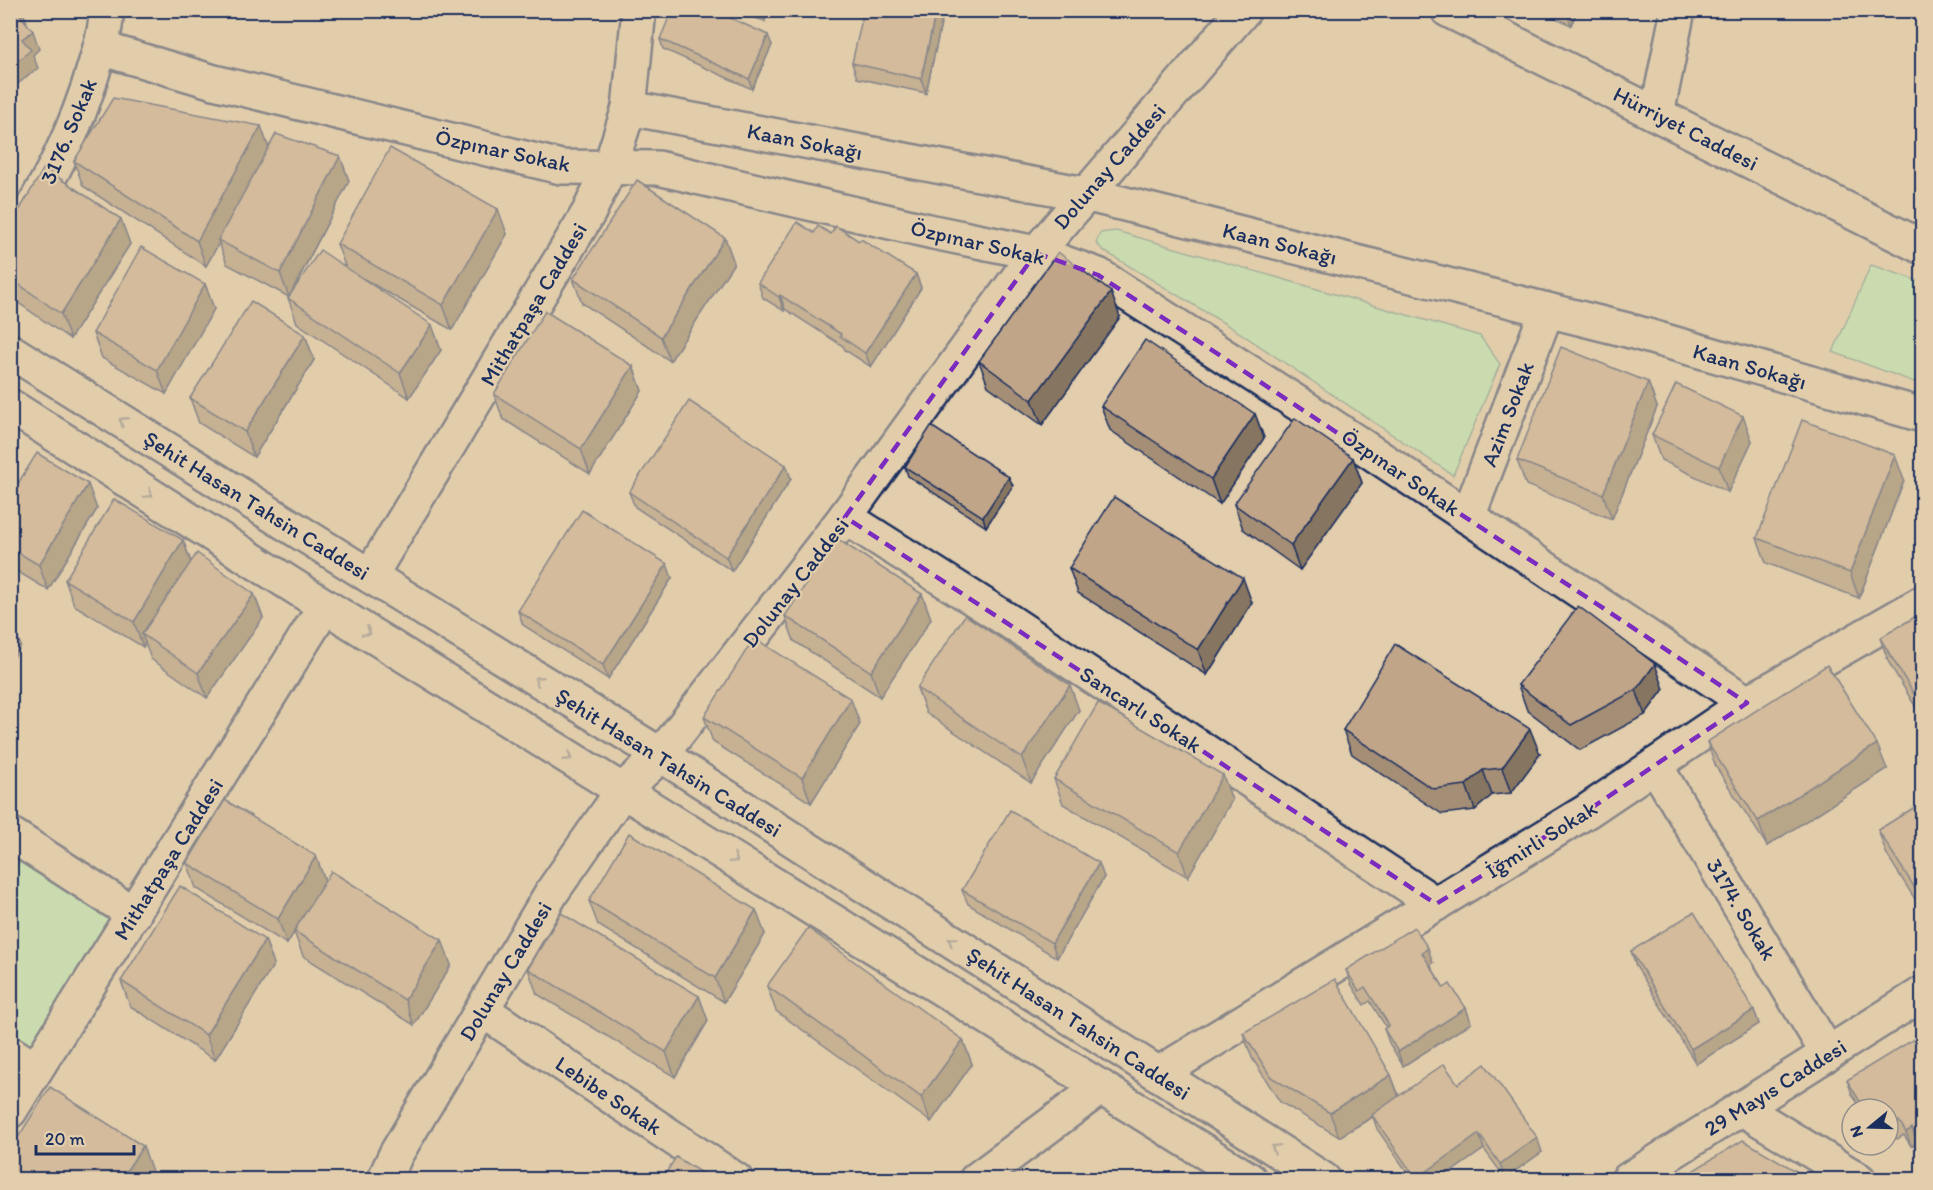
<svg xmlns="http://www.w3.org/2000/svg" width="1933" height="1190" font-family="Itim,sans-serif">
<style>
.green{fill:#acecb4;stroke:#648e89;stroke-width:1.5}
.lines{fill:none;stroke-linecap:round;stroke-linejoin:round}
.street-casing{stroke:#1b2f5e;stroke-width:38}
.secondary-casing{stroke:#1b2f5e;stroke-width:38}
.street{stroke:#e2cdac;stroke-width:33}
.secondary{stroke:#e2cdac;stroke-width:33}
.wall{fill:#a58e76;stroke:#1b2f5e;stroke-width:1.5}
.shaded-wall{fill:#867460;stroke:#1b2f5e;stroke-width:1.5}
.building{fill:#c0a589;stroke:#1b2f5e;stroke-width:1.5}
.oneway{stroke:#7e7e85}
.marked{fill:none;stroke:#7b2cbf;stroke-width:4.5;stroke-dasharray:12 8;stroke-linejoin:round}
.labels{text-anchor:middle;stroke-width:4.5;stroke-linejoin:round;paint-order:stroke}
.street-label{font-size:22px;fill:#1b2f5e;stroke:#e2cdac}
</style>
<rect width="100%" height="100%" fill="#e2cdac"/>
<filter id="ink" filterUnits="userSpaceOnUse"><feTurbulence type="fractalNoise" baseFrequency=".0167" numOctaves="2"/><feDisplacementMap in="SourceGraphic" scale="12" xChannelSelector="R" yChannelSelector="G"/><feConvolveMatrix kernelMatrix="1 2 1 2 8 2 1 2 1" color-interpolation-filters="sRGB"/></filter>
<g filter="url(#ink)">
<!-- green -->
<g class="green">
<path d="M 1116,231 L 1480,336 L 1500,364 L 1453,475 L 1237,331 L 1104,251 L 1096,243 L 1100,233 Z"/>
<path d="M 1871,265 L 1922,282 L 1922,385 L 1833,352 Z"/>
<path d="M 25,855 L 118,913 L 35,1048 L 11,1033 L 10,877 Z"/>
</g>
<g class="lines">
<!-- street casing -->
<g class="street-casing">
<g id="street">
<path d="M 100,48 L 214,82 L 561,167 L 658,168 L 933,232 L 1036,253 L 1098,275 L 1305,408 L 1747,703"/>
<path d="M 629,108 L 1085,194 L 1627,330 L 1922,415"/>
<path d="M 1657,114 L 1678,10"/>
<path d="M 10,245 C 47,186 76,132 95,65 C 100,48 107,28 106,10"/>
<path d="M 845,517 L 1009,621 L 1436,904"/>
<path d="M 1468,517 L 1547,310"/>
<path d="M 370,576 L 589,212 L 610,167 L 629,108 L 639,10"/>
<path d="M 1655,765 L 1828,1054"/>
<path d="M 10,834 L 134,914"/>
<path d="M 482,1010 L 736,1180"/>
<path d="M 10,1053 L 35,1069"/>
<path d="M 1158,1074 L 1587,811 L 1747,703 L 1922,603"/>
<path d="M 1741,1108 L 1859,1180"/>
<path d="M 10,1111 L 325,606"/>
<path d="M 384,1180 L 396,1154 L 552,892 L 623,790 L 661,755 L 845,517 L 1036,253 L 1244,10"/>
<path d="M 976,1180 L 1101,1087"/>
</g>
</g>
<!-- secondary casing -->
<g class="secondary-casing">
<g id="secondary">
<path d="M 1448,10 L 1922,247"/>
<path d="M 10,351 L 370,576 L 661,755 L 1324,1180"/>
<path d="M 10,406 L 325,606 L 1250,1180"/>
<path d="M 1628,1180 L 1922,994"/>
</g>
</g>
<!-- street -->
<use href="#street" class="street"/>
<!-- secondary -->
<use href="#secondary" class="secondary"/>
</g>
<!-- wall -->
<g class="wall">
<path d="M 728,10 L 768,10 L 765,21 Z"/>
<path d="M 944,10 L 926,93 L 857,78 L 852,63 Z"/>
<path d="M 1538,10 L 1578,10 L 1571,25 Z"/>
<path d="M 660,39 L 772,45 L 752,89 L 663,49 Z"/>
<path d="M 269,147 L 340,156 L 349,181 L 290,296 L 345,266 L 337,244 L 507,234 L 452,330 L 364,279 L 441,350 L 409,398 L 297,323 L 288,298 L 289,297 L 227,264 L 219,243 L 206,266 L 83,186 L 74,161 Z"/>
<path d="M 10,226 L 130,244 L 70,339 L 10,297 Z"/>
<path d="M 814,233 L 831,234 L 859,241 L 916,274 L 921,288 L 871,367 L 845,350 L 843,346 L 785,309 L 784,311 L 763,298 L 758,283 Z"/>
<path d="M 725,238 L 734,263 L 670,361 L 582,303 L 573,279 Z"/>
<path d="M 205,284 L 214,309 L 166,394 L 102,358 L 93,333 Z"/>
<path d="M 1120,317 L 1042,425 L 988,386 L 979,361 Z"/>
<path d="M 305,335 L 314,360 L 254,457 L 199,423 L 190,398 Z"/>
<path d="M 633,366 L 642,391 L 590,474 L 503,419 L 494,394 Z"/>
<path d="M 1648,382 L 1657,407 L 1612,519 L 1526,485 L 1517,460 Z"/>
<path d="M 1101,406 L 1255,414 L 1264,438 L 1220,504 L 1110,430 Z"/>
<path d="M 1652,435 L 1752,441 L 1728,492 L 1661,460 Z"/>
<path d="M 1353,458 L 1362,483 L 1300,570 L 1243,529 L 1234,504 Z"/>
<path d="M 786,465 L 791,479 L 732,571 L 635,507 L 629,492 Z"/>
<path d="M 905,467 L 1013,486 L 986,527 L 908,476 Z"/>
<path d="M 1904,480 L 1859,598 L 1766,563 L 1757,538 Z"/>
<path d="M 10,496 L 97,509 L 48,590 L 10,567 Z"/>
<path d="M 183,540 L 191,562 L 254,594 L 263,618 L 207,698 L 151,659 L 145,643 L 143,647 L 74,605 L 65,580 Z"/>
<path d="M 1069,568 L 1252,603 L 1207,675 L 1078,593 Z"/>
<path d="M 672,578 L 608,679 L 523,625 L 518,611 Z"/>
<path d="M 922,594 L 931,619 L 880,697 L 794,641 L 785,616 Z"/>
<path d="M 1923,612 L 1923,719 L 1889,663 L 1880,638 Z"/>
<path d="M 1518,685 L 1664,689 L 1645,715 L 1580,750 L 1527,710 Z"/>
<path d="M 917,688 L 1079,710 L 1031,783 L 926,713 Z"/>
<path d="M 704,717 L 860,724 L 811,803 L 713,742 Z"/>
<path d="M 1343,730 L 1540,754 L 1511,793 L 1492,795 L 1475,810 L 1442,814 L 1352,754 Z"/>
<path d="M 1707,742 L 1887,769 L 1767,846 L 1716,767 Z"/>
<path d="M 1054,779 L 1232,800 L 1188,877 L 1063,804 Z"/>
<path d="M 1923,802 L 1923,912 L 1887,855 L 1878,830 Z"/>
<path d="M 316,856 L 325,881 L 451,965 L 414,1025 L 303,956 L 294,932 L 287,944 L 196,888 L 187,863 Z"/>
<path d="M 1104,877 L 1057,958 L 968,904 L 962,890 Z"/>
<path d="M 589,901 L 765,934 L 724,1002 L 598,925 Z"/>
<path d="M 265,940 L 274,964 L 215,1060 L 130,1006 L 121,981 Z"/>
<path d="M 1631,951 L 1754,1010 L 1759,1024 L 1696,1064 L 1636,966 Z"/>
<path d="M 1433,963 L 1430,965 L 1444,988 L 1466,1008 L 1471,1023 L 1403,1066 L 1389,1043 L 1384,1029 L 1386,1027 L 1370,1001 L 1364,1005 L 1351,984 L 1346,970 Z"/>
<path d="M 528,969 L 699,996 L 708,1021 L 675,1077 L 537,994 Z"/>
<path d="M 767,986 L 963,1040 L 972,1064 L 931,1122 L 776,1011 Z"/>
<path d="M 1243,1033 L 1391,1075 L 1399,1096 L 1458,1084 L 1542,1152 L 1505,1178 L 1484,1149 L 1441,1179 L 1412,1179 L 1377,1129 L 1373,1117 L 1339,1137 L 1280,1102 L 1252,1058 Z"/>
<path d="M 1923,1046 L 1923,1152 L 1917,1143 L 1911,1146 L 1904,1135 L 1897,1139 L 1889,1125 L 1888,1126 L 1888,1109 L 1861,1109 L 1852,1094 L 1847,1080 Z"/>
</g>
<!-- shaded-wall -->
<g class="shaded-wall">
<path d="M 15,10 L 22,10 L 27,22 L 21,27 Z"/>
<path d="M 762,10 L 768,10 L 765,21 L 762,11 Z"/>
<path d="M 936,10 L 944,10 L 926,93 L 921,79 Z"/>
<path d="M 1570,10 L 1578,10 L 1571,25 L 1568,16 Z"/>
<path d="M 33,31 L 39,49 L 33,55 L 38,68 L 10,90 L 10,67 L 22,39 Z"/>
<path d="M 768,35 L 772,45 L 752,89 L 749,79 Z"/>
<path d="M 261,126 L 270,151 L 218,240 L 219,243 L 206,266 L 197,241 Z"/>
<path d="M 340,156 L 349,181 L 289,297 L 280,273 Z"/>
<path d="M 498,209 L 507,234 L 452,330 L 443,305 Z"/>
<path d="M 121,219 L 130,244 L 70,339 L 61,314 Z"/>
<path d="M 725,238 L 734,263 L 670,361 L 661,337 Z"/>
<path d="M 916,274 L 921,288 L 871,367 L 865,353 Z"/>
<path d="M 205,284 L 214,309 L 166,394 L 157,370 Z"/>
<path d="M 1111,292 L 1120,317 L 1042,425 L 1032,400 Z"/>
<path d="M 780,295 L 785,309 L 784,311 L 779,297 Z"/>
<path d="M 432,325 L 441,350 L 409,398 L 400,373 Z"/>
<path d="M 305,335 L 314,360 L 254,457 L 245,432 Z"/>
<path d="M 633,366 L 642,391 L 590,474 L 581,449 Z"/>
<path d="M 1648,382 L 1657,407 L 1612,519 L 1603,494 Z"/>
<path d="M 1255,414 L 1264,438 L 1220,504 L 1211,479 Z"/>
<path d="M 1743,416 L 1752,441 L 1728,492 L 1719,467 Z"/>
<path d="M 1895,455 L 1904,480 L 1859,598 L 1850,573 Z"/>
<path d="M 1353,458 L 1362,483 L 1300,570 L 1291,545 Z"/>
<path d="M 786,465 L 791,479 L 732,571 L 726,557 Z"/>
<path d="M 1009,477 L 1013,486 L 986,527 L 983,517 Z"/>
<path d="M 88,484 L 97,509 L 48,590 L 39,565 Z"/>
<path d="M 183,540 L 192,565 L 142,634 L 145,643 L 143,647 L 134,622 Z"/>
<path d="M 667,564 L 672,578 L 608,679 L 603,665 Z"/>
<path d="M 1243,578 L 1252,603 L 1207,675 L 1198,650 Z"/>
<path d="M 254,594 L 263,618 L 207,698 L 198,673 Z"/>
<path d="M 922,594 L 931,619 L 880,697 L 871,672 Z"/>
<path d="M 12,622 L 21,646 L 10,663 L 10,624 Z"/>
<path d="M 1655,664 L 1664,689 L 1645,715 L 1636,690 Z"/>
<path d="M 1070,685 L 1079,710 L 1031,783 L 1022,758 Z"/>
<path d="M 851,699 L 860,724 L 811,803 L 802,778 Z"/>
<path d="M 1530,729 L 1540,754 L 1511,793 L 1502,768 Z"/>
<path d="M 1877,744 L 1887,769 L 1767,846 L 1758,821 Z"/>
<path d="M 1483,770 L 1492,795 L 1475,810 L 1466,785 Z"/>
<path d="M 1223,775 L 1232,800 L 1188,877 L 1179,852 Z"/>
<path d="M 316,856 L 325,881 L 287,944 L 278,919 Z"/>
<path d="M 1099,863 L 1104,877 L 1057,958 L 1052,943 Z"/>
<path d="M 756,910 L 765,934 L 724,1002 L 715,978 Z"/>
<path d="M 265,940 L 274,964 L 215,1060 L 206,1035 Z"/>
<path d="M 442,940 L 451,965 L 414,1025 L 405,1000 Z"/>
<path d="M 1428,948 L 1433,963 L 1427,967 L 1422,953 Z"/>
<path d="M 699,996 L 708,1021 L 675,1077 L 666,1052 Z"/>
<path d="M 1466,1008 L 1471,1023 L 1403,1066 L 1398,1052 Z"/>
<path d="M 1754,1010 L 1759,1024 L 1696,1064 L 1691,1049 Z"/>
<path d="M 963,1040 L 972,1064 L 931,1122 L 921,1097 Z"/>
<path d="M 1391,1075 L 1400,1100 L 1339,1137 L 1330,1113 Z"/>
<path d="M 1869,1100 L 1872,1109 L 1864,1109 L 1862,1105 Z"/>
<path d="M 1912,1128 L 1917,1143 L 1911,1146 L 1906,1132 Z"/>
<path d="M 1479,1134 L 1484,1149 L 1441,1179 L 1416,1179 Z"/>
<path d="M 1537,1137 L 1542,1152 L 1505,1178 L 1500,1164 Z"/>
<path d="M 143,1146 L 152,1171 L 146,1179 L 121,1179 Z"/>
</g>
<!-- building -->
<g class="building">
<path d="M 10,10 L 16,10 L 33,31 L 22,39 L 31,50 L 10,67 Z"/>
<path d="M 672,10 L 713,10 L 768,35 L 749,79 L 660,39 Z"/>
<path d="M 864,10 L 936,10 L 921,79 L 852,63 Z"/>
<path d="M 1557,10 L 1570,10 L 1568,16 Z"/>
<path d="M 113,98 L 261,126 L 197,241 L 74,161 Z"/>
<path d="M 276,134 L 340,156 L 280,273 L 218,240 Z"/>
<path d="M 390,148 L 498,209 L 443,305 L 337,244 Z"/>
<path d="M 44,168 L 121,219 L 61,314 L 10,278 L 10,226 Z"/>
<path d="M 637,180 L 725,238 L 661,337 L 573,279 Z"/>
<path d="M 797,222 L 814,233 L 818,226 L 831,234 L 836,226 L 859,241 L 861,239 L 916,274 L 865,353 L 840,336 L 841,334 L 780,295 L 779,297 L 758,283 Z"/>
<path d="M 141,247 L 205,284 L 157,370 L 93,333 Z"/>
<path d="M 320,250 L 432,325 L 400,373 L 288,298 Z"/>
<path d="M 1058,252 L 1111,292 L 1032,400 L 979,361 Z"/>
<path d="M 251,301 L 305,335 L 245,432 L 190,398 Z"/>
<path d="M 545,311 L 633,366 L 581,449 L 494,394 Z"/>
<path d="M 1145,340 L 1255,414 L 1211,479 L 1101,406 Z"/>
<path d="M 1561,347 L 1648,382 L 1603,494 L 1517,460 Z"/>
<path d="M 1676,384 L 1743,416 L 1719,467 L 1652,435 Z"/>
<path d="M 689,401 L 786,465 L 726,557 L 629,492 Z"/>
<path d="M 1295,418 L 1353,458 L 1291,545 L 1234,504 Z"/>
<path d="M 1802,420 L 1895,455 L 1850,573 L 1757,538 Z"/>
<path d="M 931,426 L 1009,477 L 983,517 L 905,467 Z"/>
<path d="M 37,453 L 88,484 L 39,565 L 10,548 L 10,496 Z"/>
<path d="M 1114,497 L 1243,578 L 1198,650 L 1069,568 Z"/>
<path d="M 114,499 L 183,540 L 134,622 L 65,580 Z"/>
<path d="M 582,510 L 667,564 L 603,665 L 518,611 Z"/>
<path d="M 836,538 L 922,594 L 871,672 L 785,616 Z"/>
<path d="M 197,553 L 254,594 L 198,673 L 142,634 Z"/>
<path d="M 1578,606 L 1655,664 L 1636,690 L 1571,725 L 1518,685 Z"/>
<path d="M 1923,612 L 1923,709 L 1880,638 Z"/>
<path d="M 965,615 L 1070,685 L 1022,758 L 917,688 Z"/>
<path d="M 754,638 L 851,699 L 802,778 L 704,717 Z"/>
<path d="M 1395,644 L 1530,729 L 1502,768 L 1483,770 L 1466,785 L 1433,789 L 1343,730 Z"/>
<path d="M 1827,665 L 1877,744 L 1758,821 L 1707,742 Z"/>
<path d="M 1098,703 L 1223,775 L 1179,852 L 1054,779 Z"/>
<path d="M 225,800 L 316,856 L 278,919 L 187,863 Z"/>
<path d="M 1923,802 L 1923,901 L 1878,830 Z"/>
<path d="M 1010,810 L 1099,863 L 1052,943 L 962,890 Z"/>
<path d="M 629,833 L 756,910 L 715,978 L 589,901 Z"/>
<path d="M 331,871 L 442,940 L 405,1000 L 294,931 Z"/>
<path d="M 180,886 L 265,940 L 206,1035 L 121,981 Z"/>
<path d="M 1694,912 L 1754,1010 L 1691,1049 L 1631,951 Z"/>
<path d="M 561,913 L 699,996 L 666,1052 L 528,969 Z"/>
<path d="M 1414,927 L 1428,948 L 1422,953 L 1444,988 L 1450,984 L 1466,1008 L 1398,1052 L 1384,1029 L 1389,1025 L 1365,987 L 1359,991 L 1346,970 Z"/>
<path d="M 808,928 L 963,1040 L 921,1097 L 767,986 Z"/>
<path d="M 1335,979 L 1391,1075 L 1330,1113 L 1271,1077 L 1243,1033 Z"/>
<path d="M 1917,1037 L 1923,1046 L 1923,1143 L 1921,1144 L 1912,1128 L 1906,1132 L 1899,1121 L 1892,1125 L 1888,1118 L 1888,1109 L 1874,1109 L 1869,1100 L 1862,1105 L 1847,1080 Z"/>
<path d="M 1444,1064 L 1458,1084 L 1485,1064 L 1537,1137 L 1500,1164 L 1479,1134 L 1416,1179 L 1372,1115 Z"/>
<path d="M 50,1087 L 143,1146 L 121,1179 L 10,1179 L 10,1150 Z"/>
<path d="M 1743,1140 L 1810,1179 L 1700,1179 L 1694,1170 Z"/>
<path d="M 676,1157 L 711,1179 L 657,1179 L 659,1177 L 662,1179 Z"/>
</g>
<!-- one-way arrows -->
<defs><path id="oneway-chevron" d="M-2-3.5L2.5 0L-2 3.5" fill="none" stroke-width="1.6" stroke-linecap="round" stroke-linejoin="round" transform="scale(1.5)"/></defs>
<g class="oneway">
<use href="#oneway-chevron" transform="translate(123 421) rotate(-148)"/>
<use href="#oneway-chevron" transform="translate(149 494) rotate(32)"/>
<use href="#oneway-chevron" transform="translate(367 632) rotate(32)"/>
<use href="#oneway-chevron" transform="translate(538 680) rotate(-148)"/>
<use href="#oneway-chevron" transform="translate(568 757) rotate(32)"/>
<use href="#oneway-chevron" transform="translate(734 859) rotate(32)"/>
<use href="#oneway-chevron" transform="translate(952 941) rotate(-147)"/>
<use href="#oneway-chevron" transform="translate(1275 1148) rotate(-148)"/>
</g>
</g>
<!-- marked area -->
<path d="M0 0H1933V1190H0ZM 1036,253 L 1098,275 L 1747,703 L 1587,811 L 1436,904 L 845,517 Z" fill="#e2cdac" fill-opacity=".55" fill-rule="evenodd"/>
<path class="marked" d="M 1036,253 L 1098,275 L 1747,703 L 1587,811 L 1436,904 L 845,517 Z"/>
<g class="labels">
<!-- street labels -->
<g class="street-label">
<text transform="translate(1686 128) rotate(27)" y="8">Hürriyet Caddesi</text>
<text transform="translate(68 131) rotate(-67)" y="8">3176. Sokak</text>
<text transform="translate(805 141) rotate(11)" y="8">Kaan Sokağı</text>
<text transform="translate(503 150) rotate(12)" y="8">Özpınar Sokak</text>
<text transform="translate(1109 166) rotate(-49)" y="8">Dolunay Caddesi</text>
<text transform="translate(978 242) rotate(13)" y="8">Özpınar Sokak</text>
<text transform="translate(1280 243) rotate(14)" y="8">Kaan Sokağı</text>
<text transform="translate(533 304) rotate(-59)" y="8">Mithatpaşa Caddesi</text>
<text transform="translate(1750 366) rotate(16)" y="8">Kaan Sokağı</text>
<text transform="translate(1507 414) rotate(-69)" y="8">Azim Sokak</text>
<text transform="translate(1401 472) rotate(34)" y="8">Özpınar Sokak</text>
<text transform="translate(257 505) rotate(32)" y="8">Şehit Hasan Tahsin Caddesi</text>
<text transform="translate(795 582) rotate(-52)" y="8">Dolunay Caddesi</text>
<text transform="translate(1141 709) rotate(33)" y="8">Sancarlı Sokak</text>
<text transform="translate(669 762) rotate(32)" y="8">Şehit Hasan Tahsin Caddesi</text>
<text transform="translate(1541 839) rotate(-32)" y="8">İğmirli Sokak</text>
<text transform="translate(168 859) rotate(-58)" y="8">Mithatpaşa Caddesi</text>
<text transform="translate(1742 909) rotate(59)" y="8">3174. Sokak</text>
<text transform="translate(505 971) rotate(-59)" y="8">Dolunay Caddesi</text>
<text transform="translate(1079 1023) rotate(33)" y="8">Şehit Hasan Tahsin Caddesi</text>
<text transform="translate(1775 1087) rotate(-32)" y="8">29 Mayıs Caddesi</text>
<text transform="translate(609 1095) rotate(34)" y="8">Lebibe Sokak</text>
</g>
</g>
<!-- margin -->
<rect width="1933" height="1190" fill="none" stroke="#e2cdac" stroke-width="36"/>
<rect x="18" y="18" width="1897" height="1154" fill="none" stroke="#1b2f5e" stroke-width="2" filter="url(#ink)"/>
<!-- north arrow -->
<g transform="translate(1870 1127) rotate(251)"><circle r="28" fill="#e2cdac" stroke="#928e8d" stroke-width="1.5"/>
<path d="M0-4.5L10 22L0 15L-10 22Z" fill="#1b2f5e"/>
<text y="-9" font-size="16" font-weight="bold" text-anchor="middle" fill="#1b2f5e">N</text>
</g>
<!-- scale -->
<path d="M36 1145v9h98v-9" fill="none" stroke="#1b2f5e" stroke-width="3"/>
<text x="45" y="1145" font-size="18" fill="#1b2f5e" stroke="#e2cdac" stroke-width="4.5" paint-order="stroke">20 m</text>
</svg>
